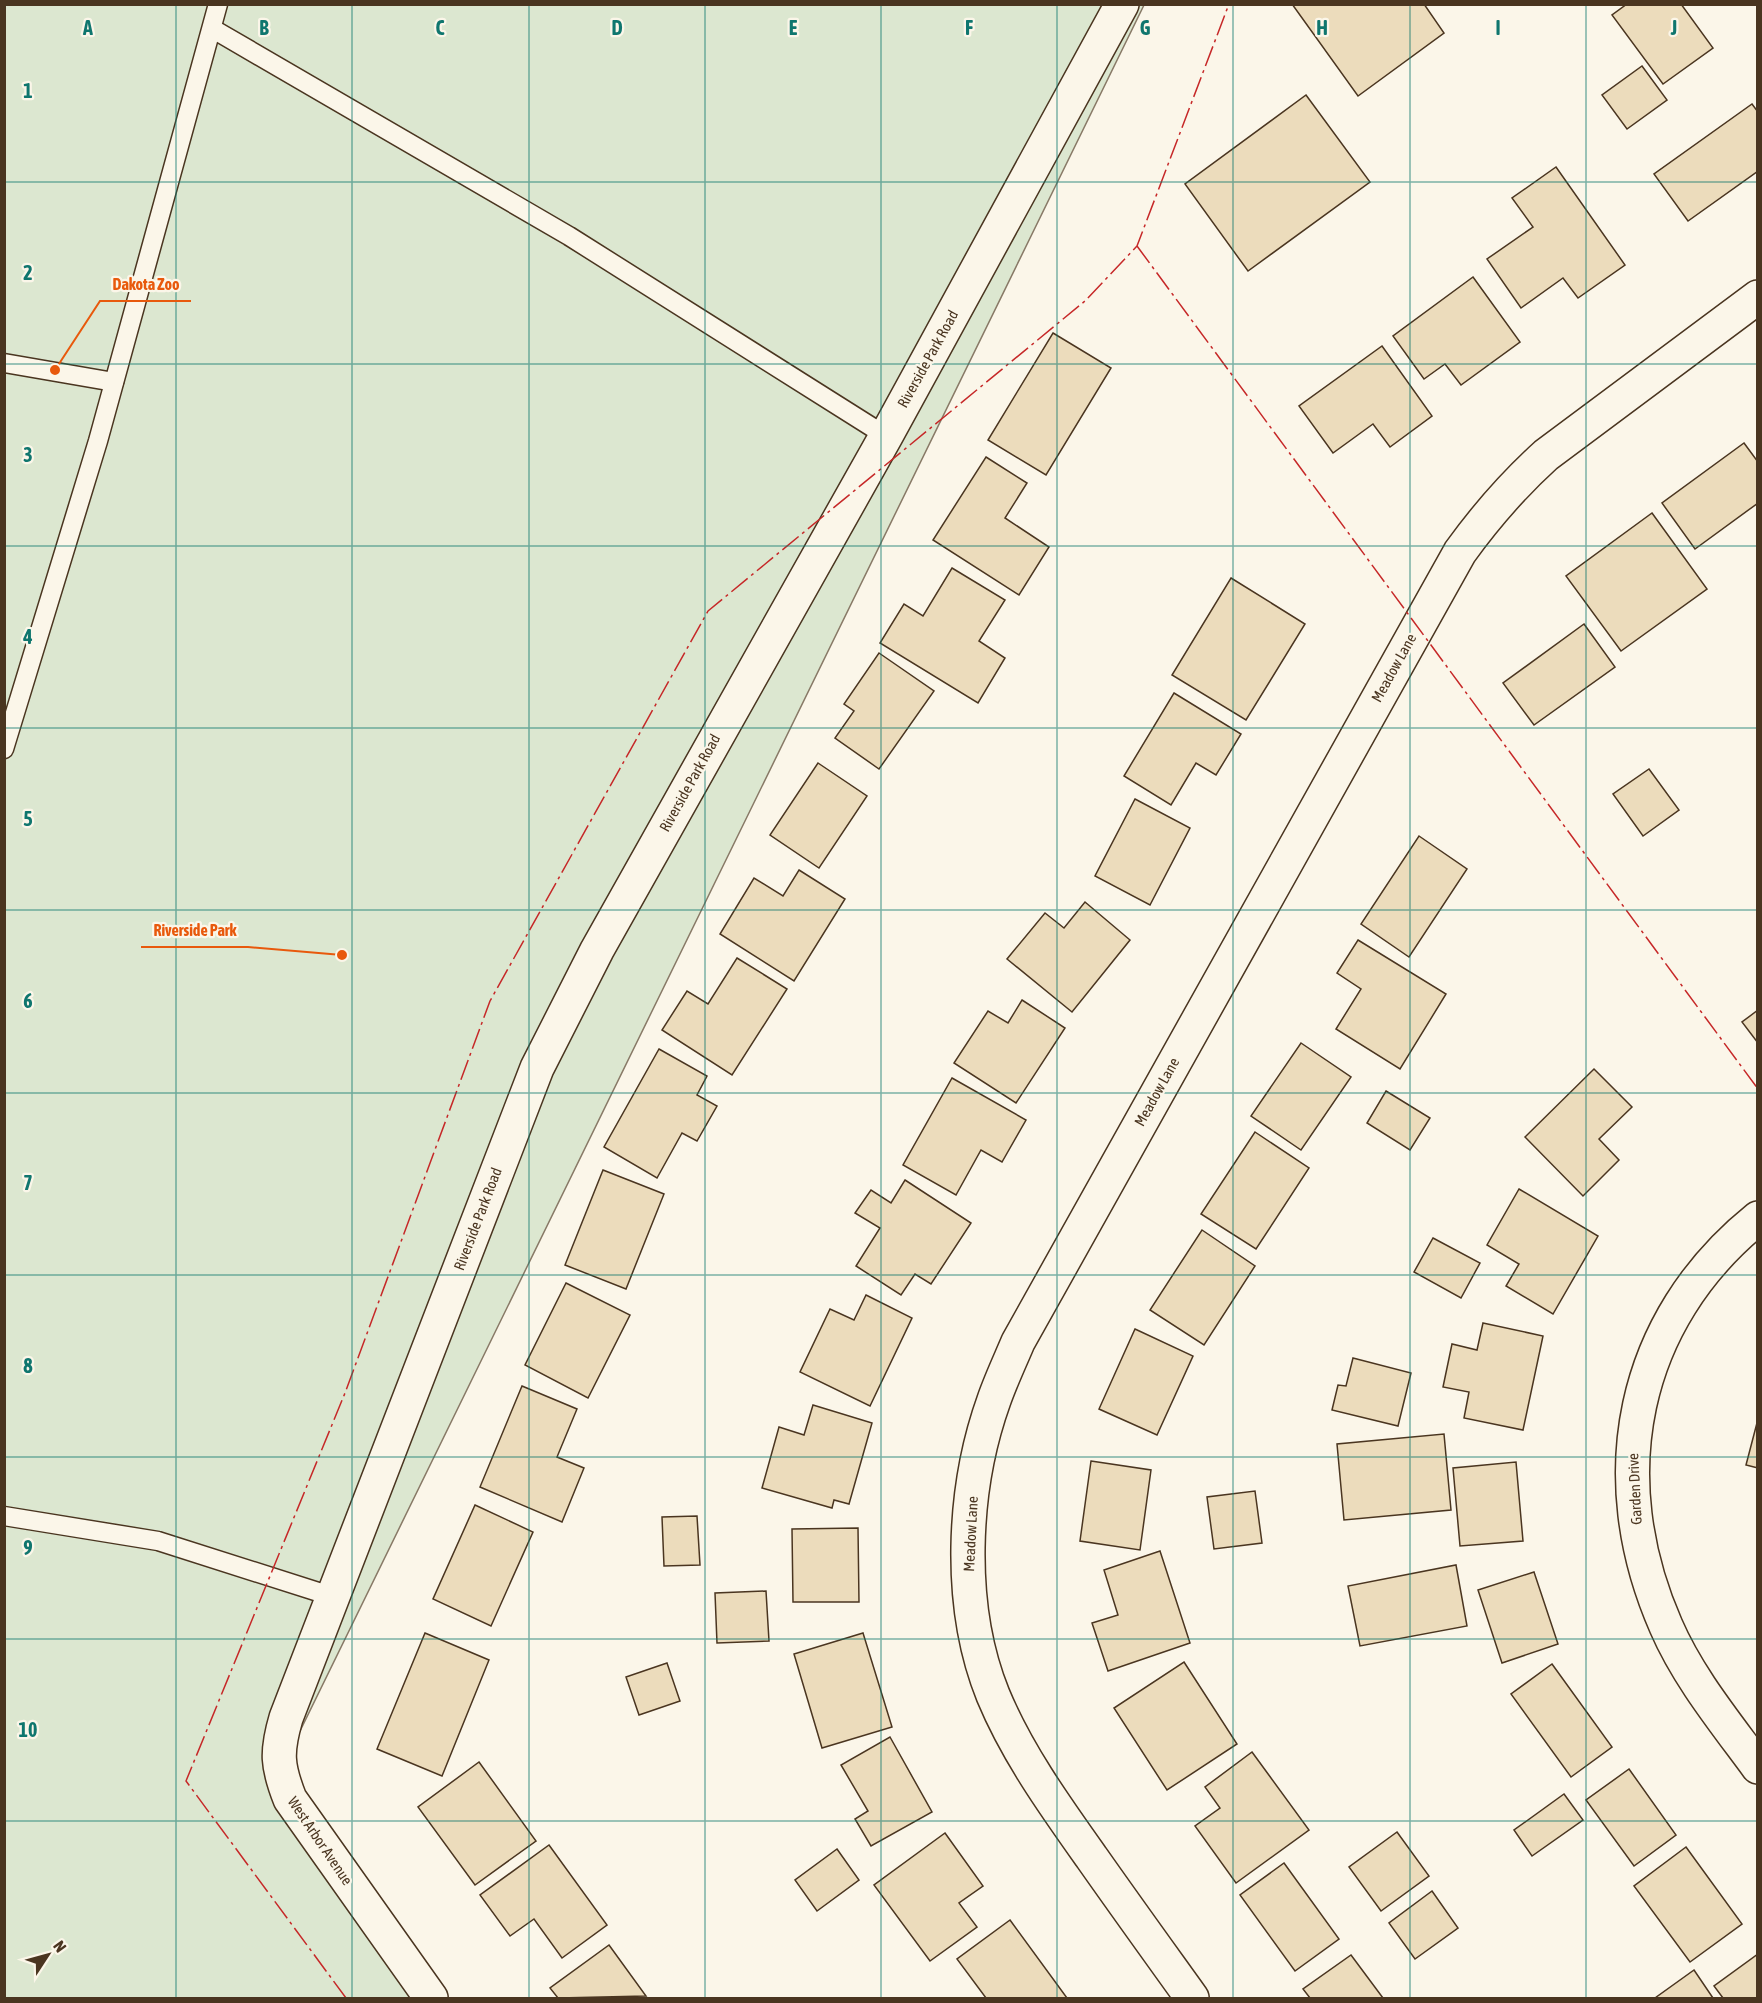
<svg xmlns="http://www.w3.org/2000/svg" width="1762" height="2003" font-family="'Asap Condensed',sans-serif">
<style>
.green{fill:#dce7d0;stroke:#887966;stroke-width:1.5}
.building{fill:#ecdcbc;stroke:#4a3520;stroke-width:1.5}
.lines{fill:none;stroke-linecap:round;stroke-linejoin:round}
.lane-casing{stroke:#4a3520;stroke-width:21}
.street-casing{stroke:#4a3520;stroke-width:36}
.secondary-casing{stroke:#4a3520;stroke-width:36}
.lane{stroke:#fbf6e9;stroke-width:18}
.street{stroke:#fbf6e9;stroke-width:33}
.secondary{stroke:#fbf6e9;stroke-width:33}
.power{stroke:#c62828;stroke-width:1.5;stroke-dasharray:21 4.5 3 4.5;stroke-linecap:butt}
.grid{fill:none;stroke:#0f766e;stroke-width:1.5;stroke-opacity:0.55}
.labels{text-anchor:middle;stroke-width:4.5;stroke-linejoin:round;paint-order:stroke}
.street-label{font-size:15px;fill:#4a3520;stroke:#fbf6e9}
.grid-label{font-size:20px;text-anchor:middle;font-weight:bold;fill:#0f766e;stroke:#fbf6e9;stroke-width:4.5;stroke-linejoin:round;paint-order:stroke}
.leader{fill:none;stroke:#e8590c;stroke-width:2}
.callout-dot{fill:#e8590c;stroke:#fbf6e9;stroke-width:2}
.callout-label{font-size:16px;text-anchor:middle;font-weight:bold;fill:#e8590c;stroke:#fbf6e9;stroke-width:4.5;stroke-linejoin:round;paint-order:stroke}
</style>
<rect width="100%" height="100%" fill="#fbf6e9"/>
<!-- green -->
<path class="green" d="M 4,5 L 1144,5 L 280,1772 L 421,1998 L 5,1998 Z"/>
<!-- building -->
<g class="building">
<path d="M 1292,4 L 1424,4 L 1444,33 L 1358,96 Z"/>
<path d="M 1627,4 L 1681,4 L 1713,48 L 1663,84 L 1612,15 Z"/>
<path d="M 1642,66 L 1667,100 L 1627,129 L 1602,95 Z"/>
<path d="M 1306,95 L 1370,182 L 1248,271 L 1185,184 Z"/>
<path d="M 1752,104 L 1758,112 L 1758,171 L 1688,221 L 1654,174 Z"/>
<path d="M 1556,167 L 1625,265 L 1578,298 L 1563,278 L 1521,308 L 1487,259 L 1533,227 L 1512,198 Z"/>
<path d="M 1473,277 L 1520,342 L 1461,385 L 1445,364 L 1424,379 L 1393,336 Z"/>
<path d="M 1053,333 L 1111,368 L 1046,475 L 988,440 Z"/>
<path d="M 1382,346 L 1432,416 L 1390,447 L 1373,424 L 1333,453 L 1299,406 Z"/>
<path d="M 1744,443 L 1758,462 L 1758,503 L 1695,549 L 1662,503 Z"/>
<path d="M 986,457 L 1027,483 L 1005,518 L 1049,547 L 1019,595 L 933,540 Z"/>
<path d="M 1652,513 L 1707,589 L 1621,651 L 1566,576 Z"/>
<path d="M 952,568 L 1005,600 L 979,641 L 1005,658 L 978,703 L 880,643 L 904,604 L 923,616 Z"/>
<path d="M 1231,578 L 1305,624 L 1246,720 L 1172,675 Z"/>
<path d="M 1584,624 L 1615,667 L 1534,725 L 1503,683 Z"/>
<path d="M 879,653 L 934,691 L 879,769 L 835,738 L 854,711 L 844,704 Z"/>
<path d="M 1174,693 L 1241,734 L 1216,775 L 1196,763 L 1171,805 L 1124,776 Z"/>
<path d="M 818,763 L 867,796 L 819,868 L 770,835 Z"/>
<path d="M 1649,769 L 1679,810 L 1643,836 L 1613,794 Z"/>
<path d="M 1135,799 L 1190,828 L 1150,905 L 1095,876 Z"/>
<path d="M 1419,836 L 1467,869 L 1409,957 L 1361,924 Z"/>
<path d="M 799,870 L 845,899 L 794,981 L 720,934 L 754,878 L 783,896 Z"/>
<path d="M 1085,902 L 1130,940 L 1072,1012 L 1007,959 L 1045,913 L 1064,928 Z"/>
<path d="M 1358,940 L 1446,994 L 1400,1069 L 1336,1029 L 1361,989 L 1337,973 Z"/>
<path d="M 737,958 L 787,989 L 732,1075 L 662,1030 L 687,991 L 708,1004 Z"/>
<path d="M 1022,1000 L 1065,1028 L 1016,1103 L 954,1063 L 988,1011 L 1008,1023 Z"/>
<path d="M 1758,1010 L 1758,1043 L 1742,1022 Z"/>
<path d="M 1301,1043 L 1351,1077 L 1301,1150 L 1251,1116 Z"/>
<path d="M 659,1049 L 707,1076 L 697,1095 L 717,1106 L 697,1141 L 682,1133 L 657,1178 L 604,1147 Z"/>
<path d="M 1594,1069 L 1632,1107 L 1599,1139 L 1619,1160 L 1583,1196 L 1525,1137 Z"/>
<path d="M 952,1078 L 1026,1120 L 1002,1162 L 981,1150 L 956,1195 L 903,1165 Z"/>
<path d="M 1386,1091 L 1430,1118 L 1410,1150 L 1367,1123 Z"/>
<path d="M 1255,1132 L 1309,1168 L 1256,1249 L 1201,1214 Z"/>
<path d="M 603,1170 L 664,1194 L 626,1289 L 565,1265 Z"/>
<path d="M 905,1180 L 971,1223 L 931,1284 L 915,1274 L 901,1295 L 856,1266 L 880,1228 L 855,1213 L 871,1190 L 891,1203 Z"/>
<path d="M 1519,1189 L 1598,1236 L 1553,1314 L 1506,1286 L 1519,1264 L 1487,1245 Z"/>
<path d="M 1202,1230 L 1255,1266 L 1204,1345 L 1150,1310 Z"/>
<path d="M 1433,1238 L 1480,1263 L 1461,1298 L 1414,1272 Z"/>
<path d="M 566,1283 L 630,1315 L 588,1398 L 525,1365 Z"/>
<path d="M 866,1295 L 912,1318 L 870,1406 L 800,1372 L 830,1309 L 854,1320 Z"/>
<path d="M 1483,1323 L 1543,1336 L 1523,1430 L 1464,1418 L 1469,1392 L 1443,1387 L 1452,1344 L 1477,1350 Z"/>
<path d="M 1135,1329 L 1193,1356 L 1157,1435 L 1099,1409 Z"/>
<path d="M 1353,1358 L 1411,1373 L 1398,1426 L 1332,1410 L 1338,1385 L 1346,1386 Z"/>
<path d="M 522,1386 L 577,1409 L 557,1457 L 584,1468 L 562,1522 L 480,1487 Z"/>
<path d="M 813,1405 L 872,1423 L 849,1504 L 834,1500 L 832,1508 L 762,1488 L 779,1427 L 804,1435 Z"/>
<path d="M 1758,1419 L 1758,1468 L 1746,1465 Z"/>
<path d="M 1444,1434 L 1451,1510 L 1344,1520 L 1337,1444 Z"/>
<path d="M 1091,1461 L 1151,1470 L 1140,1550 L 1080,1541 Z"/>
<path d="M 1516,1462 L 1523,1541 L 1460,1546 L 1453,1468 Z"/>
<path d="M 1255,1491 L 1262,1543 L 1214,1549 L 1207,1497 Z"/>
<path d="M 475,1505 L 533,1532 L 491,1626 L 433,1599 Z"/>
<path d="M 697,1516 L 700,1565 L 664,1566 L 662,1517 Z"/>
<path d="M 858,1528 L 859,1602 L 793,1602 L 792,1529 Z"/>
<path d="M 1160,1551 L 1190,1643 L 1108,1671 L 1092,1623 L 1118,1615 L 1104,1570 Z"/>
<path d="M 1456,1565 L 1467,1626 L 1360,1646 L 1348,1586 Z"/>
<path d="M 1534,1572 L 1558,1644 L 1502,1663 L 1478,1590 Z"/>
<path d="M 766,1591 L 769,1641 L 717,1643 L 715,1593 Z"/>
<path d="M 425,1633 L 489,1660 L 442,1776 L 377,1749 Z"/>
<path d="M 863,1633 L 892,1727 L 822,1748 L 794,1654 Z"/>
<path d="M 1184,1662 L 1237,1744 L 1167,1790 L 1114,1708 Z"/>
<path d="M 667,1663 L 680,1701 L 639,1715 L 626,1677 Z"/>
<path d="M 1552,1664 L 1612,1747 L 1571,1777 L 1511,1694 Z"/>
<path d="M 890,1737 L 932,1812 L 871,1846 L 855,1819 L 868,1811 L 841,1765 Z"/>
<path d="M 1252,1752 L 1309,1830 L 1236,1883 L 1195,1826 L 1220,1808 L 1205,1787 Z"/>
<path d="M 479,1762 L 536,1841 L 475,1885 L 418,1807 Z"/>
<path d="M 1629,1769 L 1676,1835 L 1634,1866 L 1586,1800 Z"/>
<path d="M 1564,1794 L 1583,1820 L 1532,1856 L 1514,1830 Z"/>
<path d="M 1397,1832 L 1429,1876 L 1381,1911 L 1349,1867 Z"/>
<path d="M 945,1833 L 983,1886 L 959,1903 L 977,1927 L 930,1961 L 874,1885 Z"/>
<path d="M 549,1845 L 607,1925 L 562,1958 L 534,1919 L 510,1936 L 480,1895 Z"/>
<path d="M 1686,1847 L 1742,1924 L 1690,1962 L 1634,1886 Z"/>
<path d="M 837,1849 L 859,1880 L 817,1911 L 795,1880 Z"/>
<path d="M 1284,1863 L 1339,1939 L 1295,1971 L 1240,1895 Z"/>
<path d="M 1432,1891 L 1458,1928 L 1415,1959 L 1389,1923 Z"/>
<path d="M 1010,1920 L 1067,1998 L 986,1998 L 957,1959 Z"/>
<path d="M 609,1945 L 646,1996 L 558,1998 L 550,1988 Z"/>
<path d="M 1758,1954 L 1758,1998 L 1723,1998 L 1714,1986 Z"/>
<path d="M 1351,1955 L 1383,1998 L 1310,1998 L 1303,1989 Z"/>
<path d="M 1694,1970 L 1713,1998 L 1655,1998 Z"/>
</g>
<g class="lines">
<!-- lane casing -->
<g class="lane-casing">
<g id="lane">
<path d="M 213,29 L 569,236 L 886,436"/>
<path d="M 4,363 L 114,382"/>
<path d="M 4,749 L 98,441 L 218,4"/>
<path d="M 4,1516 L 158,1541 L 334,1597"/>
</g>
</g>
<!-- street casing -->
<g class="street-casing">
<g id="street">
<path d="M 1758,1218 C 1630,1321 1601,1478 1666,1626 C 1688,1677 1725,1722 1758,1767"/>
<path d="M 1192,1998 C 1159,1952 1125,1905 1092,1858 C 1055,1806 1017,1753 993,1695 C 957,1606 962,1489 994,1400 C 1001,1380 1010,1361 1018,1342 L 1460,552 C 1486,516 1513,485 1546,455 L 1758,297"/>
</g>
</g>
<!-- secondary casing -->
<g class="secondary-casing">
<path id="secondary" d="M 431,1998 L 290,1799 C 277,1766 276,1752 286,1718 L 537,1068 L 597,950 L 886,436 L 1122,4"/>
</g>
<!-- lane -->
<use href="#lane" class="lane"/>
<!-- street -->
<use href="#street" class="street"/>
<!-- secondary -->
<use href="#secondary" class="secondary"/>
<!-- power -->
<g class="power">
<path d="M 1137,246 L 1758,1089"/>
<path d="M 346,1998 L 186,1781 L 345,1393 L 490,1001 L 708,611 L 1085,301 L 1137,246 L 1229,4"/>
</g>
</g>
<!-- grid -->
<path class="grid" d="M 176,4 L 176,1998M 352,4 L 352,1998M 529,4 L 529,1998M 705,4 L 705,1998M 881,4 L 881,1998M 1057,4 L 1057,1998M 1233,4 L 1233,1998M 1410,4 L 1410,1998M 1586,4 L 1586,1998M 4,182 L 1758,182M 4,364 L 1758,364M 4,546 L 1758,546M 4,728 L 1758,728M 4,910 L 1758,910M 4,1093 L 1758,1093M 4,1275 L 1758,1275M 4,1457 L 1758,1457M 4,1639 L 1758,1639M 4,1821 L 1758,1821"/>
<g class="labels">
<!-- street labels -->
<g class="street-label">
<text transform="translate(928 359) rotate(-61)" y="5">Riverside Park Road</text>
<text transform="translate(1394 668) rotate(-61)" y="5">Meadow Lane</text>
<text transform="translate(690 783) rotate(-61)" y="5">Riverside Park Road</text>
<text transform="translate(1157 1092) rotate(-61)" y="5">Meadow Lane</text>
<text transform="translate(478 1219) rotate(-69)" y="5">Riverside Park Road</text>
<text transform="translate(1635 1489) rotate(-93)" y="5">Garden Drive</text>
<text transform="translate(971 1534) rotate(-87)" y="5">Meadow Lane</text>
<text transform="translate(320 1841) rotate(56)" y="5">West Arbor Avenue</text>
</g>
</g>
<g class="grid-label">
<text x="88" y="35">A</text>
<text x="264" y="35">B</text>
<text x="440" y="35">C</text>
<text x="617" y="35">D</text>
<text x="793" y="35">E</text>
<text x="969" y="35">F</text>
<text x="1145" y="35">G</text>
<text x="1322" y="35">H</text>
<text x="1498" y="35">I</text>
<text x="1674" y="35">J</text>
<text x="28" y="98">1</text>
<text x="28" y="280">2</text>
<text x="28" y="462">3</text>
<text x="28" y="644">4</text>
<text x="28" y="826">5</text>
<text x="28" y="1008">6</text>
<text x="28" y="1190">7</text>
<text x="28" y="1373">8</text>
<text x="28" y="1555">9</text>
<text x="28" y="1737">10</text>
</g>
<!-- callouts -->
<path class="leader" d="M55 370L100 301H191M342 955L248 947H141"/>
<g class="callout-dot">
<circle cx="55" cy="370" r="6"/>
<circle cx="342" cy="955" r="6"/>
</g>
<g class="callout-label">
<text x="146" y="290">Dakota Zoo</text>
<text x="195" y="936">Riverside Park</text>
</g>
<!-- border -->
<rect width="1762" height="2003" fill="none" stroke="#4a3520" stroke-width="12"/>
<!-- north arrow -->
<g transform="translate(48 1955) rotate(54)" stroke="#fbf6e9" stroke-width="4.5" paint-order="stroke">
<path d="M0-4.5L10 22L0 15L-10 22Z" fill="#4a3520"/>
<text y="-9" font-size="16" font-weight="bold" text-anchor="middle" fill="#4a3520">N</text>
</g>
</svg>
